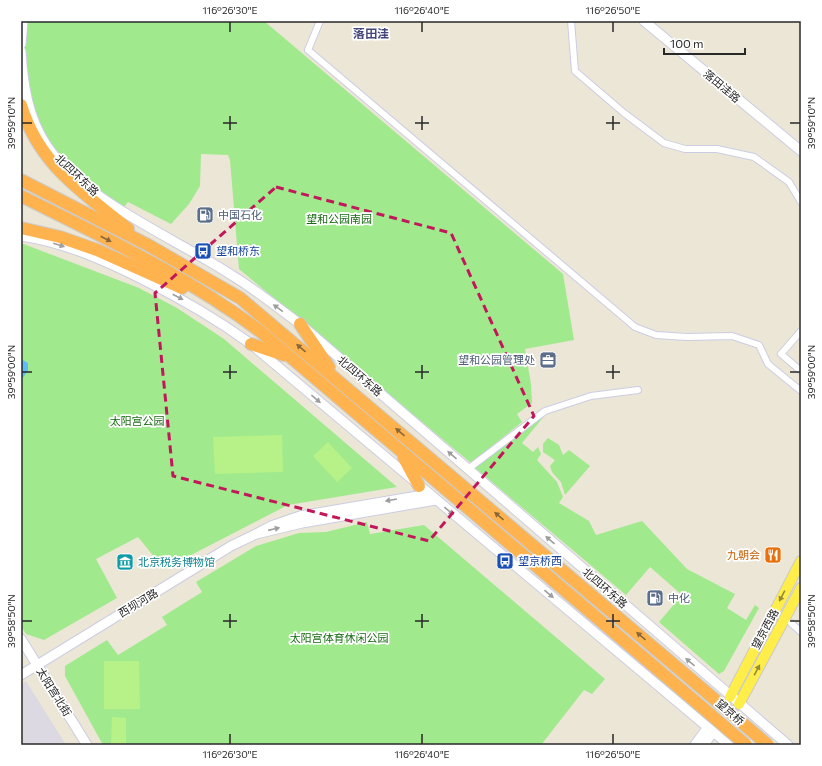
<svg xmlns="http://www.w3.org/2000/svg" width="822" height="766" font-family="Commissioner,'Noto Sans SC',sans-serif">
<style>
.industrial{fill:#ddd9e3}
.green{fill:#a0e98d}
.pitch{fill:#b6f287}
.water{fill:#5dbcfb}
.lines{fill:none;stroke-linecap:round;stroke-linejoin:round}
.street-casing{stroke:#cccde3;stroke-width:8}
.secondary-casing{stroke:#cccde3;stroke-width:11}
.primary-casing{stroke:#cbcbcb;stroke-width:12}
.highway-casing{stroke:#cbcbcb;stroke-width:14}
.street{stroke:#fff;stroke-width:6}
.secondary{stroke:#fff;stroke-width:9}
.primary{stroke:#ffed49;stroke-width:10}
.highway{stroke:#ffb34f;stroke-width:12}
.highway-bridge-casing{stroke:#cbcbcb;stroke-width:14;stroke-linecap:butt}
.highway-bridge{stroke:#ffb34f;stroke-width:12}
.oneway{fill:#89673a}
.oneway2{fill:#9e9e9e}
.oneway3{fill:#948a38}
.marked{fill:none;stroke:#c2185b;stroke-width:3;stroke-dasharray:8 5;stroke-linejoin:round}
.ticks{fill:none;stroke:#282828;stroke-width:1.5}
.labels{text-anchor:middle;stroke-width:3.5;stroke-linejoin:round;paint-order:stroke}
.street-label{font-size:11px;fill:#282828;stroke:#fff}
.service-label{font-size:11px;fill:#4e5e75;stroke:#fff;text-anchor:start}
.park-label{font-size:11px;fill:#186b12;stroke:#fff}
.transit-label{font-size:11px;fill:#164399;stroke:#fff;text-anchor:start}
.food-label{font-size:11px;fill:#c56008;stroke:#fff;text-anchor:end}
.culture-label{font-size:11px;fill:#0d838f;stroke:#fff;text-anchor:start}
.neighbourhood-label{font-size:12px;font-weight:bold;fill:#44467c;stroke:#fff}
.neatline{fill:none;stroke:#282828;stroke-width:1.5}
.ticks-label{font-size:10px;text-anchor:middle;fill:#282828}
</style>
<rect width="100%" height="100%" fill="#ece6d7"/>
<!-- industrial -->
<path class="industrial" d="M 26,681 L 66,745 L 21,745 L 21,685 Z"/>
<!-- green -->
<g class="green">
<path d="M 27,21 L 264,21 L 563,274 L 574,340 L 525,349 L 531,384 L 532,403 L 517,414 L 522,422 L 471,463 L 239,269 L 230,160 L 228,155 L 201,154 L 200,186 L 189,204 L 171,224 L 128,202 L 124,207 C 113,200 101,194 90,186 C 48,155 24,103 25,51 C 25,41 26,31 27,21 Z"/>
<path d="M 21,243 L 139,288 L 177,308 L 224,339 L 397,487 L 288,505 L 164,569 L 138,537 L 96,559 L 117,598 L 44,640 L 26,634 L 21,626 Z"/>
<path d="M 546,414 L 522,443 L 533,452 L 538,447 L 541,454 L 537,460 L 557,482 L 563,497 L 559,503 L 589,521 L 596,535 L 642,521 L 687,569 L 735,594 L 727,608 L 746,620 L 755,605 L 759,608 L 724,671 L 719,674 L 659,622 L 682,595 L 650,567 L 626,595 L 474,467 Z"/>
<path d="M 548,438 L 559,445 L 563,455 L 569,450 L 590,466 L 565,495 L 561,482 L 552,472 L 550,466 L 555,460 L 543,452 L 543,444 Z"/>
<path d="M 367,522 L 370,534 L 424,525 L 605,679 L 592,694 L 584,690 L 541,745 L 103,745 L 65,676 L 65,666 L 107,640 L 118,655 L 167,625 L 162,617 L 202,592 L 196,582 L 256,546 L 299,533 L 326,532 Z"/>
</g>
<!-- pitch -->
<g class="pitch">
<path d="M 282,435 L 283,472 L 215,474 L 213,437 Z"/>
<path d="M 328,442 L 352,468 L 337,482 L 313,456 Z"/>
<path d="M 104,661 L 139,661 L 140,709 L 104,709 Z"/>
<path d="M 112,717 L 126,718 L 126,744 L 111,744 Z"/>
</g>
<!-- water -->
<path class="water" d="M 21,359 L 28,363 L 28,371 L 21,380 Z"/>
<g class="lines">
<!-- street casing -->
<g class="street-casing">
<g id="street">
<path d="M 320,21 L 308,50 L 635,327 L 656,335 L 687,337 L 732,336 L 759,345 L 768,364 L 801,391"/>
<path d="M 571,21 L 575,71 L 624,113 L 664,143 L 685,149 L 717,149 L 754,157 L 789,182 L 801,202"/>
<path d="M 801,331 L 781,354 L 801,371"/>
<path d="M 468,469 L 545,411 L 591,396 L 638,390"/>
<path d="M 791,623 L 801,632"/>
</g>
</g>
<!-- secondary casing -->
<g class="secondary-casing">
<g id="secondary">
<path d="M 644,21 L 801,151"/>
<path d="M 21,44 L 23,21"/>
<path d="M 21,51 C 23,85 28,118 47,146 C 85,202 177,239 233,276 C 256,290 278,308 300,324 L 788,745"/>
<path d="M 21,236 C 64,242 106,261 144,280 C 184,300 215,318 251,344 L 729,745"/>
<path d="M 429,494 L 300,516 L 271,526 L 256,534 L 302,523 L 436,500"/>
<path d="M 21,639 L 87,745"/>
<path d="M 21,675 L 231,546 L 256,534"/>
<path d="M 710,713 C 723,716 729,721 742,724"/>
<path d="M 695,745 L 708,727 L 712,724"/>
<path d="M 704,745 L 716,727"/>
</g>
</g>
<!-- primary casing -->
<g class="primary-casing">
<g id="primary">
<path d="M 730,697 L 801,561"/>
<path d="M 739,704 L 801,588"/>
</g>
</g>
<!-- highway casing -->
<g class="highway-casing">
<g id="highway">
<path d="M 21,105 C 39,165 83,192 128,229"/>
<path d="M 21,180 L 148,245 L 240,298 L 692,680"/>
<path d="M 21,196 C 103,237 187,276 261,332 L 683,691"/>
<path d="M 21,228 L 60,237 L 97,250 L 182,288"/>
<path d="M 300,324 L 329,367"/>
<path d="M 251,344 L 284,355"/>
<path d="M 404,458 L 419,486"/>
</g>
</g>
<!-- street -->
<use href="#street" class="street"/>
<!-- secondary -->
<use href="#secondary" class="secondary"/>
<!-- primary -->
<use href="#primary" class="primary"/>
<!-- highway -->
<use href="#highway" class="highway"/>
<!-- highway-bridge casing -->
<g class="highway-bridge-casing">
<g id="highway-bridge">
<path d="M 692,680 L 768,745"/>
<path d="M 683,691 L 746,745"/>
</g>
</g>
<!-- highway-bridge -->
<use href="#highway-bridge" class="highway-bridge"/>
</g>
<!-- one-way arrows -->
<defs><path id="oneway-solid" d="M-6-.8H1V-3.2L6.5 0L1 3.2V.8H-6Z"/></defs>
<g class="oneway">
<use href="#oneway-solid" transform="translate(106 239) rotate(27)"/>
<use href="#oneway-solid" transform="translate(301 348) rotate(-140)"/>
<use href="#oneway-solid" transform="translate(400 432) rotate(-140)"/>
<use href="#oneway-solid" transform="translate(499 516) rotate(-140)"/>
<use href="#oneway-solid" transform="translate(641 636) rotate(-140)"/>
</g>
<g class="oneway2">
<use href="#oneway-solid" transform="translate(59 245) rotate(18)"/>
<use href="#oneway-solid" transform="translate(178 297) rotate(27)"/>
<use href="#oneway-solid" transform="translate(278 308) rotate(-144)"/>
<use href="#oneway-solid" transform="translate(316 399) rotate(40)"/>
<use href="#oneway-solid" transform="translate(452 455) rotate(-139)"/>
<use href="#oneway-solid" transform="translate(391 500) rotate(170)"/>
<use href="#oneway-solid" transform="translate(449 511) rotate(40)"/>
<use href="#oneway-solid" transform="translate(274 529) rotate(-13)"/>
<use href="#oneway-solid" transform="translate(550 540) rotate(-139)"/>
<use href="#oneway-solid" transform="translate(549 594) rotate(40)"/>
<use href="#oneway-solid" transform="translate(690 662) rotate(-140)"/>
</g>
<g class="oneway3">
<use href="#oneway-solid" transform="translate(782 596) rotate(118)"/>
<use href="#oneway-solid" transform="translate(757 670) rotate(-62)"/>
</g>
<!-- marked area -->
<path class="marked" d="M 276,187 L 451,233 L 534,416 L 429,541 L 173,476 L 155,293 Z"/>
<!-- ticks -->
<path class="ticks" d="M 230,22 L 230,32M 422,22 L 422,32M 613,22 L 613,32M 230,116 L 230,130M 422,116 L 422,130M 613,116 L 613,130M 22,123 L 32,123M 223,123 L 237,123M 415,123 L 429,123M 606,123 L 620,123M 790,123 L 800,123M 230,365 L 230,379M 422,365 L 422,379M 613,365 L 613,379M 22,372 L 32,372M 223,372 L 237,372M 415,372 L 429,372M 606,372 L 620,372M 790,372 L 800,372M 230,614 L 230,628M 422,614 L 422,628M 613,614 L 613,628M 22,621 L 32,621M 223,621 L 237,621M 415,621 L 429,621M 606,621 L 620,621M 790,621 L 800,621M 230,734 L 230,744M 422,734 L 422,744M 613,734 L 613,744"/>
<!-- icons -->
<defs>
<g id="fuel-square" transform="scale(0.9)"><rect x="-9" y="-9" width="18" height="18" rx="4" fill="#5c6f8a" stroke="#fff"/><path d="M-5.5-6h7V0h2V4h1.3V-2.5L3-4.5l.8-.8L6-3V5H2.5V1h-1V6h-7ZM-4.2-4.7v3.2H.2V-4.7Z" fill="#fff"/></g>
<g id="bus-square" transform="scale(0.9)"><rect x="-9" y="-9" width="18" height="18" rx="4" fill="#1a4fb4" stroke="#fff"/><path d="M-5-6H5V4H4V6H2V4H-2V6H-4V4H-5ZM-3.5-4V0h7V-4ZM-3.5 1.2v1.5H-2V1.2ZM2 1.2v1.5H3.5V1.2Z" fill="#fff"/></g>
<g id="office-square" transform="scale(0.9)"><rect x="-9" y="-9" width="18" height="18" rx="4" fill="#5c6f8a" stroke="#fff"/><path d="M-6-3h4V-5.5h4V-3h4V5H-6ZM-1-4.5V-3h2v-1.5ZM-6 0V1H6V0Z" fill="#fff"/></g>
<g id="restaurant-square" transform="scale(0.9)"><rect x="-9" y="-9" width="18" height="18" rx="4" fill="#e8710a" stroke="#fff"/><path d="M-5-6h1v4h1v-4h1v4h1v-4h1v5L-1.5 .5V6h-2V.5L-5-1ZM5-6V6H3V1.5H1.5Q1.5-4 5-6Z" fill="#fff"/></g>
<g id="museum-square" transform="scale(0.9)"><rect x="-9" y="-9" width="18" height="18" rx="4" fill="#0f9aa8" stroke="#fff"/><path d="M0-6L6-3V-2H-6V-3ZM-5-1h2V3h-2ZM-1-1h2V3h-2ZM3-1h2V3H3ZM-6 4H6V6H-6Z" fill="#fff"/></g>
</defs>
<g fill-rule="evenodd">
<use href="#fuel-square" x="205" y="215"/>
<use href="#bus-square" x="203" y="251"/>
<use href="#office-square" x="548" y="360"/>
<use href="#restaurant-square" x="773" y="555"/>
<use href="#bus-square" x="505" y="561"/>
<use href="#museum-square" x="125" y="562"/>
<use href="#fuel-square" x="655" y="598"/>
</g>
<g class="labels">
<!-- street labels -->
<g class="street-label">
<text transform="translate(722 86) rotate(40)" y="4">落田洼路</text>
<text transform="translate(77 175) rotate(43)" y="4">北四环东路</text>
<text transform="translate(360 376) rotate(41)" y="4">北四环东路</text>
<text transform="translate(605 588) rotate(41)" y="4">北四环东路</text>
<text transform="translate(138 603) rotate(-31)" y="4">西坝河路</text>
<text transform="translate(765 629) rotate(-62)" y="4">望京西路</text>
<text transform="translate(54 692) rotate(58)" y="4">太阳宫北街</text>
<text transform="translate(730 712) rotate(41)" y="4">望京桥</text>
</g>
<!-- service labels -->
<g class="service-label">
<text x="218" y="219">中国石化</text>
<text x="535" y="364" text-anchor="end">望和公园管理处</text>
<text x="668" y="602">中化</text>
</g>
<!-- park labels -->
<g class="park-label">
<text x="339" y="223">望和公园南园</text>
<text x="137" y="425">太阳宫公园</text>
<text x="339" y="642">太阳宫体育休闲公园</text>
</g>
<!-- transit labels -->
<g class="transit-label">
<text x="216" y="255">望和桥东</text>
<text x="518" y="565">望京桥西</text>
</g>
<!-- food labels -->
<g class="food-label">
<text x="760" y="559">九朝会</text>
</g>
<!-- culture labels -->
<g class="culture-label">
<text x="138" y="566">北京税务博物馆</text>
</g>
<!-- neighbourhood labels -->
<g class="neighbourhood-label">
<text x="371" y="38">落田洼</text>
</g>
</g>
<!-- border -->
<rect width="822" height="766" fill="none" stroke="#ffffff" stroke-width="44"/>
<!-- scale -->
<path d="M664 48v6h81v-6" fill="none" stroke="#282828" stroke-width="2"/>
<text x="670" y="48" font-size="12" fill="#282828" stroke="#ffffff" stroke-width="3" paint-order="stroke">100 m</text>
<rect x="22" y="22" width="778" height="722" class="neatline"/>
<g class="ticks-label">
<text x="230" y="14">116°26'30"E</text>
<text x="422" y="14">116°26'40"E</text>
<text x="613" y="14">116°26'50"E</text>
<text transform="translate(11 123) rotate(-90)" y="4">39°59'10"N</text>
<text transform="translate(811 123) rotate(-90)" y="4">39°59'10"N</text>
<text transform="translate(11 372) rotate(-90)" y="4">39°59'00"N</text>
<text transform="translate(811 372) rotate(-90)" y="4">39°59'00"N</text>
<text transform="translate(11 621) rotate(-90)" y="4">39°58'50"N</text>
<text transform="translate(811 621) rotate(-90)" y="4">39°58'50"N</text>
<text x="230" y="758">116°26'30"E</text>
<text x="422" y="758">116°26'40"E</text>
<text x="613" y="758">116°26'50"E</text>
</g>
</svg>
